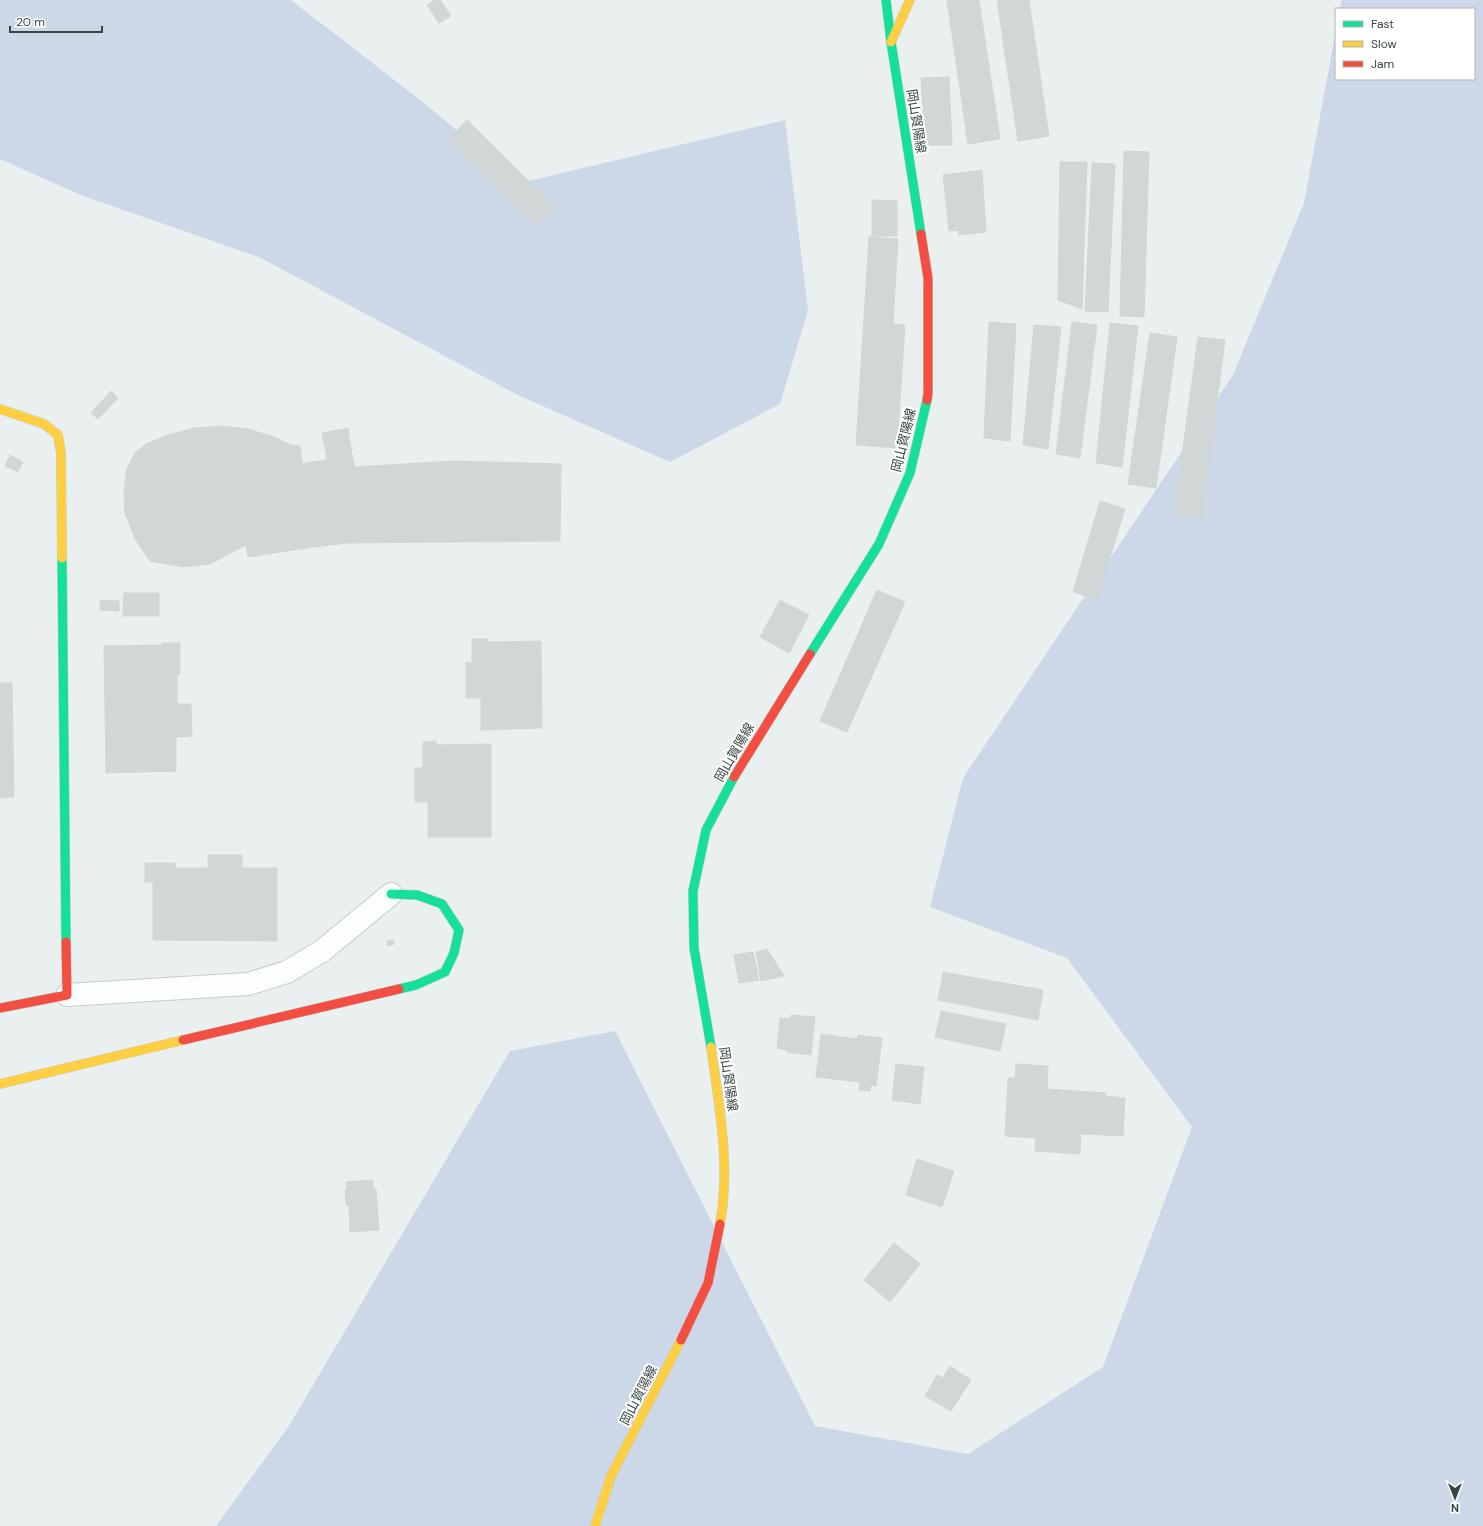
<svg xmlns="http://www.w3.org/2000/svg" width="1483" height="1526" font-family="'DM Sans','Noto Sans JP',sans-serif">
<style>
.green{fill:#ccd7e8}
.building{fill:#d1d7d6;stroke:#d0d7d6}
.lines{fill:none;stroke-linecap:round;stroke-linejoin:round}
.street-casing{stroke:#c5cccb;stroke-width:24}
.fast-casing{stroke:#c1cecd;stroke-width:10}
.slow-casing{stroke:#c1cecd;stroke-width:10}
.jam-casing{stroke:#c1cecd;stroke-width:10}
.street{stroke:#fcfdfd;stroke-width:22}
.fast{stroke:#16e098;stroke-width:9}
.slow{stroke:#ffcf43;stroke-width:9}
.jam{stroke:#f24e42;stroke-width:9}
.labels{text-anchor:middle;stroke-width:4;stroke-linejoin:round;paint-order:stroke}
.street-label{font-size:13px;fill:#374542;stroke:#fff}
</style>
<rect width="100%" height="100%" fill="#eaefef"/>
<!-- green -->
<g class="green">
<path d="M 0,0 L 291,0 L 424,103 L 520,183 L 785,120 L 808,310 L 780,404 L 670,462 L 520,396 L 259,257 L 83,196 L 0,159 Z"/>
<path d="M 1342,0 L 1483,0 L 1483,1526 L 216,1526 L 289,1426 L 510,1051 L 615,1031 L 815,1426 L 968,1454 L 1103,1367 L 1192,1127 L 1067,958 L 930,907 L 963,778 L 1233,375 L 1304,203 L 1336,30 L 1336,79 L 1474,79 L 1474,9 L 1340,9 Z"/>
</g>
<!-- building -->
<g class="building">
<path d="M 435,0 L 440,0 L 451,16 L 439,23 L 427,5 Z"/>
<path d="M 947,0 L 979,0 L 1000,139 L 968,144 Z"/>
<path d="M 997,0 L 1029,0 L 1049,136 L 1018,141 Z"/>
<path d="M 949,77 L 952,145 L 925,145 L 921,78 Z"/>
<path d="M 467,120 L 555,207 L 536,227 L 448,140 Z"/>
<path d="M 1124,151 L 1149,152 L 1144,317 L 1120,316 Z"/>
<path d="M 1060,162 L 1087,162 L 1082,309 L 1058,300 Z"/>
<path d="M 1092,163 L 1115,164 L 1108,312 L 1085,311 Z"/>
<path d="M 982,170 L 986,232 L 959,235 L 958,230 L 949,231 L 943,175 Z"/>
<path d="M 872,200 L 897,201 L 897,236 L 872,236 Z"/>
<path d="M 869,237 L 898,239 L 893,324 L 905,325 L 897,448 L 856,445 Z"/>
<path d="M 989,322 L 1016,324 L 1010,441 L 984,438 Z"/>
<path d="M 1072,322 L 1097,325 L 1080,458 L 1056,454 Z"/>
<path d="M 1110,323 L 1138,326 L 1122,467 L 1096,463 Z"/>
<path d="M 1034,325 L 1061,327 L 1048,449 L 1023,445 Z"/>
<path d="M 1150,333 L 1177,337 L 1156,488 L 1128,484 Z"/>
<path d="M 1198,337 L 1225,340 L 1202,518 L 1174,514 Z"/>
<path d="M 111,391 L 118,398 L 98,419 L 91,413 Z"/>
<path d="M 221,426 L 248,429 L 274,437 L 291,445 L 300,446 L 314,547 L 248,557 L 246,545 L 210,564 L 183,567 L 150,561 L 135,539 L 125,513 L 124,493 L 127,468 L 135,453 L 146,444 L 168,435 L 194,428 Z"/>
<path d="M 348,428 L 352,455 L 327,460 L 322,433 Z"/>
<path d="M 10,455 L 23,462 L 18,472 L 5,466 Z"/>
<path d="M 352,455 L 355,467 L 453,461 L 561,464 L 560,541 L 347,543 L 314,547 L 302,464 Z"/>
<path d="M 1100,501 L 1125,509 L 1097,599 L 1073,592 Z"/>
<path d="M 877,590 L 905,602 L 847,732 L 820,721 Z"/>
<path d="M 124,593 L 159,593 L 159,616 L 123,616 Z"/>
<path d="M 100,600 L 119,601 L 119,611 L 100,610 Z"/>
<path d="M 780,600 L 809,615 L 789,653 L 760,637 Z"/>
<path d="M 472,639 L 488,639 L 488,642 L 541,641 L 542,728 L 481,730 L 481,698 L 466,698 L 466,663 L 472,663 Z"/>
<path d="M 162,643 L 180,643 L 180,674 L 177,674 L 177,704 L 191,704 L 192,736 L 176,737 L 176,771 L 106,773 L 104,646 L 162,645 Z"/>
<path d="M 0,683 L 12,683 L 14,797 L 0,798 Z"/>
<path d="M 436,741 L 436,745 L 491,744 L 491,837 L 428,837 L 428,802 L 415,802 L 415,768 L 423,768 L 423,742 Z"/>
<path d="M 208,855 L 242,855 L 242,868 L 277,868 L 277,941 L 153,940 L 153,882 L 145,882 L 145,863 L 175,863 L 175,868 L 208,868 Z"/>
<path d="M 393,940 L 394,944 L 388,946 L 387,941 Z"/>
<path d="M 767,949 L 784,976 L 761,981 L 756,952 Z"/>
<path d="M 753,952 L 759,980 L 739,983 L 734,955 Z"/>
<path d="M 943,972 L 1043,990 L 1038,1020 L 938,1000 Z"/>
<path d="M 941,1011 L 1006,1024 L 1000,1051 L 935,1037 Z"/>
<path d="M 791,1015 L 815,1017 L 811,1055 L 787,1052 Z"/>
<path d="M 780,1018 L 791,1019 L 788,1050 L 777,1048 Z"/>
<path d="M 821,1034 L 857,1039 L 858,1035 L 882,1038 L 876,1086 L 871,1085 L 870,1091 L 859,1090 L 860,1082 L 816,1077 Z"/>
<path d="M 896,1064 L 924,1067 L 920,1104 L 892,1100 Z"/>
<path d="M 1016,1064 L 1048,1066 L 1047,1089 L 1106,1093 L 1104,1135 L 1081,1134 L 1080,1154 L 1035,1151 L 1036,1138 L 1005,1136 L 1008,1078 L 1015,1078 Z"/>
<path d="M 1106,1096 L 1125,1098 L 1123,1136 L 1104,1135 Z"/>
<path d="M 917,1159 L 954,1171 L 942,1207 L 906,1195 Z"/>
<path d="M 373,1180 L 373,1189 L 376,1189 L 379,1230 L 350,1232 L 349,1205 L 346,1205 L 345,1190 L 347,1190 L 346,1182 Z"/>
<path d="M 894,1243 L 920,1264 L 890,1302 L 864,1280 Z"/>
<path d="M 950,1366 L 971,1380 L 951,1411 L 925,1396 L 937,1375 L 943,1378 Z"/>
</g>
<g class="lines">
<!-- street casing -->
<g class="street-casing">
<path id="street" d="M 67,995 L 248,984 L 287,972 L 322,951 L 391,894"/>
</g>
<!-- fast casing -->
<g class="fast-casing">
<g id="fast">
<path d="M 886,0 L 891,42 L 921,234"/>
<path d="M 62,558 L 66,942"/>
<path d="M 810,654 L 879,544 L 910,473 L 927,400"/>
<path d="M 391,894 L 417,895 L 442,904 L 459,930 L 454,953 L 445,972 L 416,985 L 399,989"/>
<path d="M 711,1047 L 694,948 L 693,891 L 706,830 L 734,777"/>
</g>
</g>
<!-- slow casing -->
<g class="slow-casing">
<g id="slow">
<path d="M 891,42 L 910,0"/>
<path d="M 0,409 L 44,424 L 58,435 L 61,453 L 62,558"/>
<path d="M 711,1047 C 719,1106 731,1166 720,1224"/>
<path d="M 0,1084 L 183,1040"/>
<path d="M 595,1526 L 611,1476 L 681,1340"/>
</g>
</g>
<!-- jam casing -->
<g class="jam-casing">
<g id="jam">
<path d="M 921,234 L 928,278 L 928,394 L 927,400"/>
<path d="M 734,777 L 810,654"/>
<path d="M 0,1008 L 67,995 L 66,942"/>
<path d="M 183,1040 L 399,989"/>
<path d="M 681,1340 L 708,1283 L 720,1224"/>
</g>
</g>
<!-- street -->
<use href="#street" class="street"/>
<!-- fast -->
<use href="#fast" class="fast"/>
<!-- slow -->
<use href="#slow" class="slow"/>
<!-- jam -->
<use href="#jam" class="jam"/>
</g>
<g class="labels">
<!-- street labels -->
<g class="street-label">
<text transform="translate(917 121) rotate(81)" y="5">岡山賀陽線</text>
<text transform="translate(903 440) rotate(-76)" y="5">岡山賀陽線</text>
<text transform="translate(734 752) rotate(-60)" y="5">岡山賀陽線</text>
<text transform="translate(729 1079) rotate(82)" y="5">岡山賀陽線</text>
<text transform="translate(638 1395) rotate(-63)" y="5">岡山賀陽線</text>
</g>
</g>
<!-- legend -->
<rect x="1335" y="8" width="140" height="72" fill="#ffffff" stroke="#afb5b3"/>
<rect x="1343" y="21" width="20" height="6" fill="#16e098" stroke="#afb5b3"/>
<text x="1371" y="28" font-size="12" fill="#374542">Fast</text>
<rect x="1343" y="41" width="20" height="6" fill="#ffcf43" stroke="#afb5b3"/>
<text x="1371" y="48" font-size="12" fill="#374542">Slow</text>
<rect x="1343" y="61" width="20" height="6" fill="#f24e42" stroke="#afb5b3"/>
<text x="1371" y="68" font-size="12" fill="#374542">Jam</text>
<!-- north arrow -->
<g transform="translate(1455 1498) rotate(180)" stroke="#ffffff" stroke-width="3" paint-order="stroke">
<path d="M0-3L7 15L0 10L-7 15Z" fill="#374542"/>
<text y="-6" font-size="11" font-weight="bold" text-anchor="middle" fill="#374542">N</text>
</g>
<!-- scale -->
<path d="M10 26v6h92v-6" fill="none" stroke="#374542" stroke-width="2"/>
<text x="16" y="26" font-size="12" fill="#374542" stroke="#ffffff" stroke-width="3" paint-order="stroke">20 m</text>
</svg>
